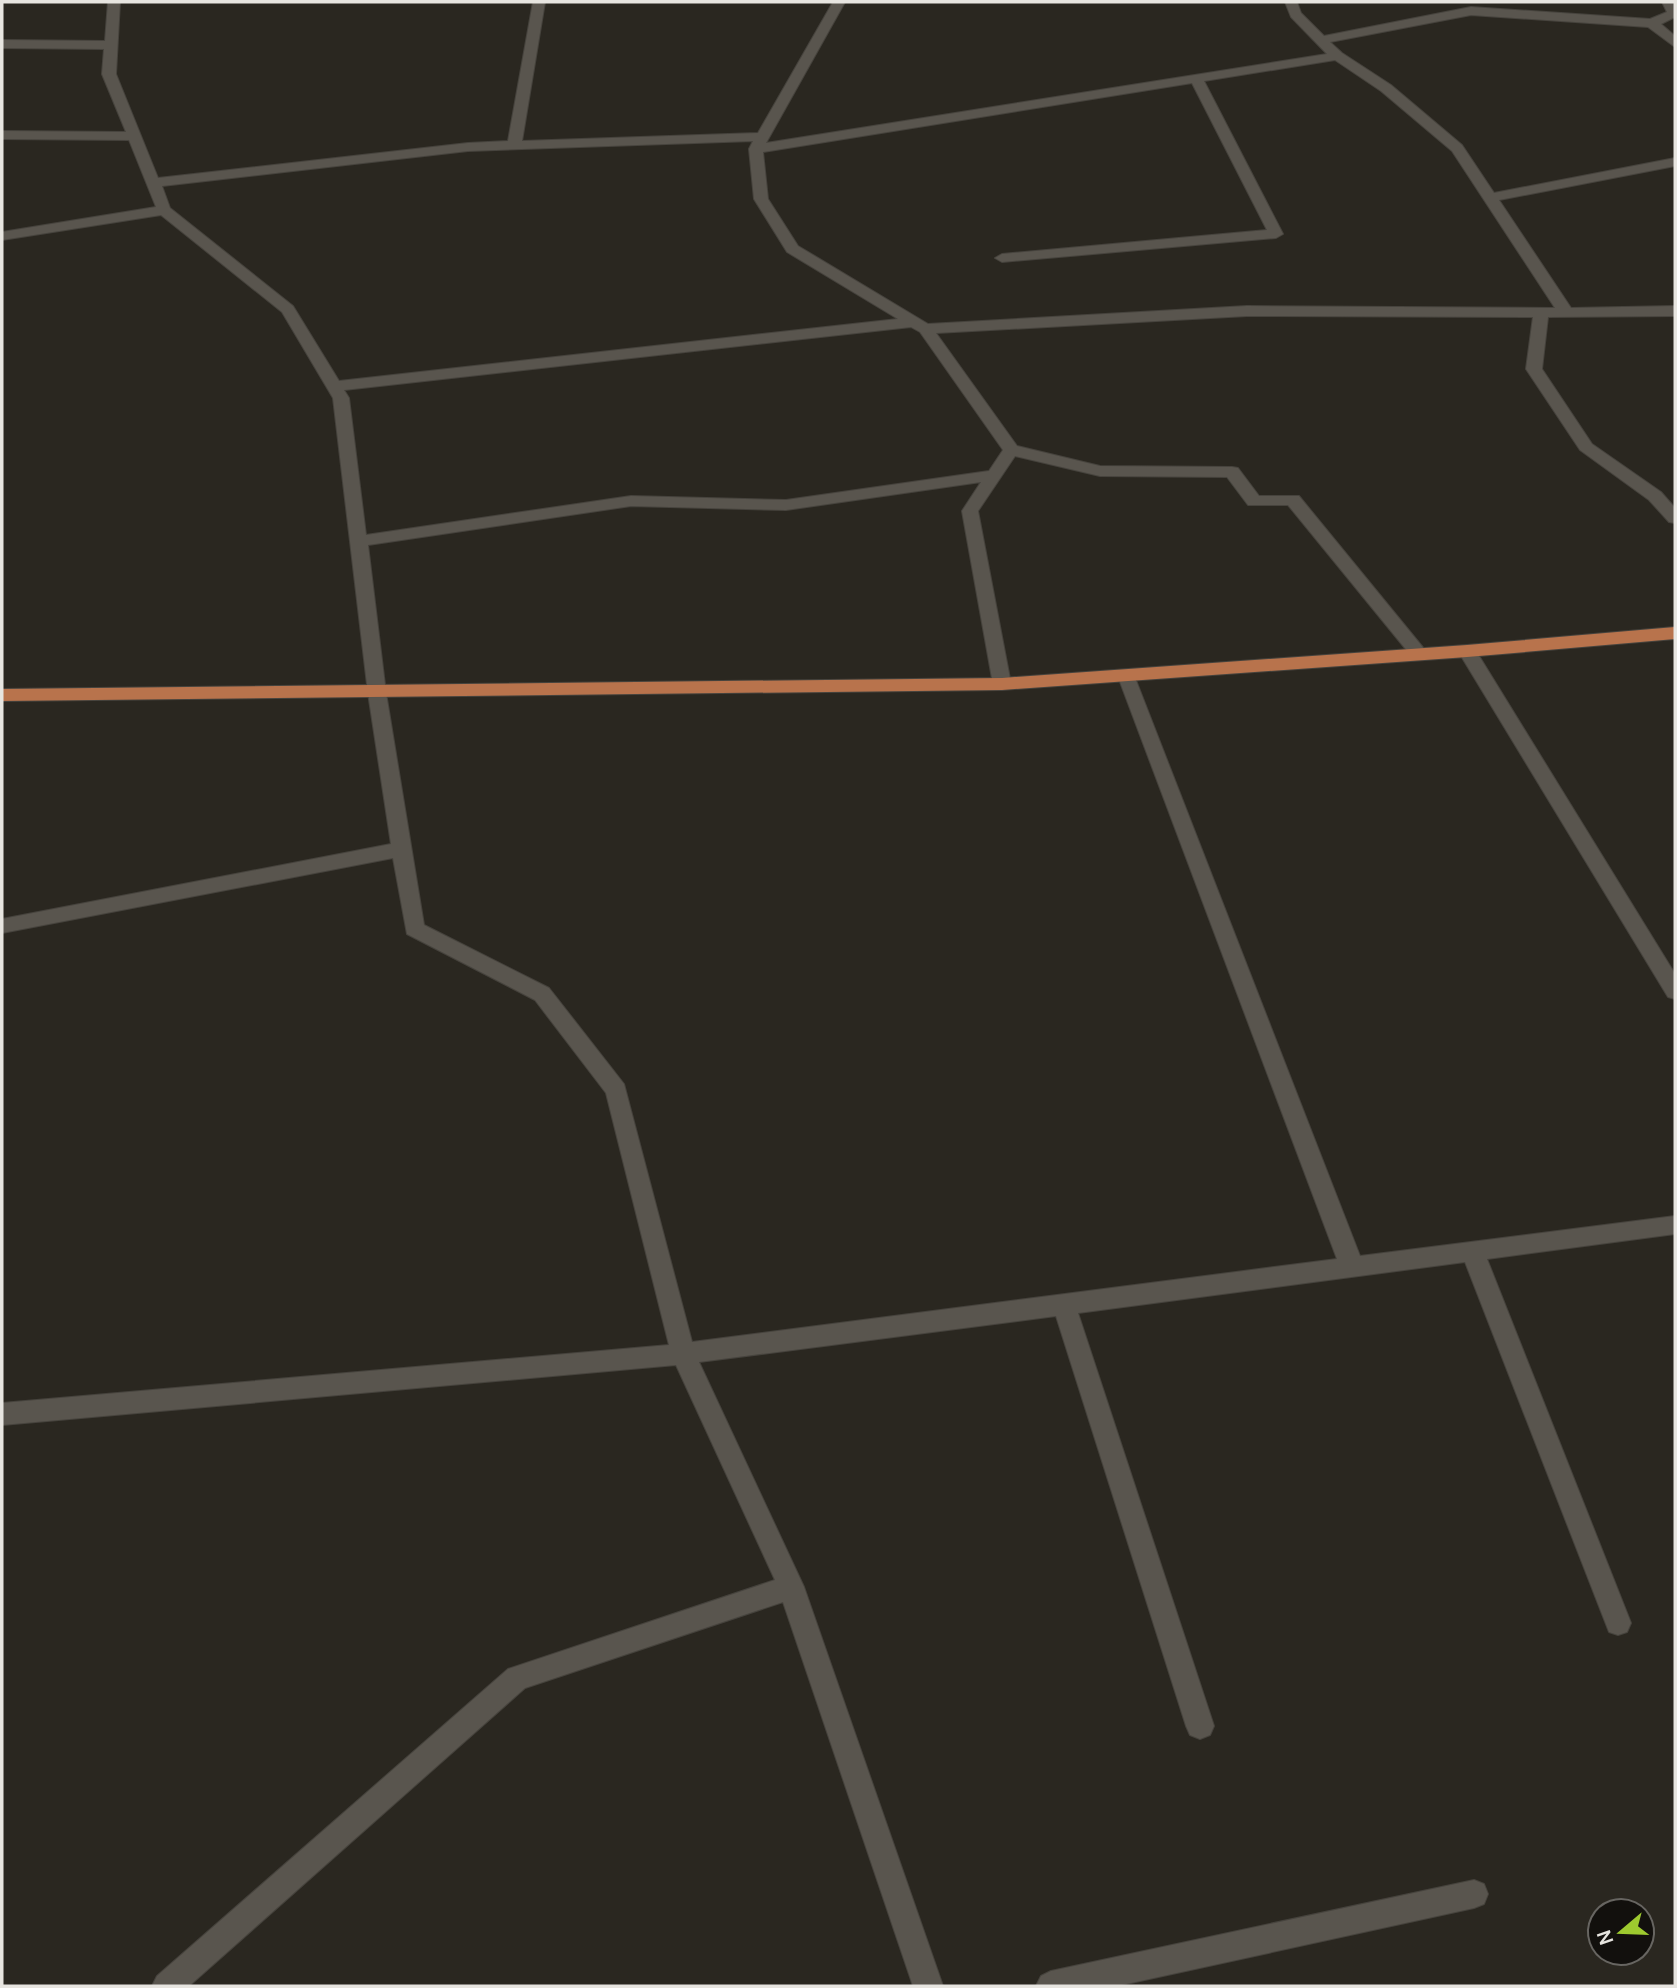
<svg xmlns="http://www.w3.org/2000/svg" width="1677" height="1988" font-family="Manrope,sans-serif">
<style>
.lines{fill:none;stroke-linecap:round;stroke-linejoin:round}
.minor-casing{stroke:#46433d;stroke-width:2}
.major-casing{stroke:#46433d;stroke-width:2}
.minor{fill:#59554e;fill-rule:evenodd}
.major{fill:#b8734c;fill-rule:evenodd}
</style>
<rect width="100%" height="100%" fill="#2a2720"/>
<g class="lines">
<!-- minor casing -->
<g class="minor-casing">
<g id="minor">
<path d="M 108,2 L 120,2 L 116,74 L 158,178 L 468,143 L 508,141 L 533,2 L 545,2 L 522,141 L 758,133 L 833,2 L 845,2 L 766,143 L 1327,54 L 1291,17 L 1285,2 L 1297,2 L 1301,13 L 1324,36 L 1471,7 L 1650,19 L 1667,12 L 1662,2 L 1674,2 L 1675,17 L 1661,24 L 1675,36 L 1675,47 L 1648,27 L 1471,15 L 1330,42 L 1342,53 L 1391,85 L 1462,145 L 1494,193 L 1675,158 L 1675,166 L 1499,200 L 1571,308 L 1675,306 L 1675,316 L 1548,317 L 1542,369 L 1592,444 L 1661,492 L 1675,508 L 1675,523 L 1669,522 L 1649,500 L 1580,450 L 1526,369 L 1533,317 L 1247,316 L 936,333 L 1017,446 L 1100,466 L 1232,467 L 1238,468 L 1259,496 L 1299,496 L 1425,650 L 1428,654 L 1425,658 L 1413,658 L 1288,505 L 1248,505 L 1227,477 L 1100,476 L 1015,456 L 978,511 L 1011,684 L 1002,690 L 993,684 L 962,511 L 981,482 L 786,510 L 631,506 L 368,545 L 386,693 L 424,925 L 549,988 L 624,1084 L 692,1342 L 1337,1259 L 1117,674 L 1120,670 L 1132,670 L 1360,1256 L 1675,1216 L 1675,1234 L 1487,1259 L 1631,1623 L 1627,1632 L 1618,1635 L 1609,1632 L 1465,1262 L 1078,1313 L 1214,1726 L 1210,1735 L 1200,1739 L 1190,1735 L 1186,1726 L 1056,1316 L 699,1362 L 804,1587 L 943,1986 L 913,1986 L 783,1602 L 525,1688 L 189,1986 L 152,1986 L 157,1976 L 508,1669 L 775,1580 L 676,1365 L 2,1425 L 2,1403 L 669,1345 L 606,1093 L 535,1000 L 407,934 L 393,858 L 2,933 L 2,919 L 391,844 L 368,693 L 333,398 L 282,312 L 161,215 L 2,240 L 2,232 L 156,207 L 129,140 L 2,139 L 2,131 L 126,132 L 102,74 L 104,49 L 2,48 L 2,40 L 105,41 ZM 1335,60 L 1381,91 L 1452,151 L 1555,308 L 1247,306 L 928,324 L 798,246 L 768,199 L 763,152 L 1192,83 L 1267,230 L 1002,254 L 995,258 L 1002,262 L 1276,238 L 1283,234 L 1204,81 ZM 753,141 L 749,149 L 754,199 L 787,252 L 898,319 L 339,381 L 293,306 L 170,208 L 162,186 L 468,151 ZM 911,327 L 920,332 L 1003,450 L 989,471 L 786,500 L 631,496 L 366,535 L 349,398 L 344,390 Z"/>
<path d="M 1467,645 L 1476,651 L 1675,974 L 1675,999 L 1668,997 L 1458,651 Z"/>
<path d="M 1474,1880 L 1484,1884 L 1488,1894 L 1484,1904 L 1474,1908 L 1117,1986 L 1036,1986 L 1041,1976 L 1051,1971 Z"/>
</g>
</g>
<!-- major casing -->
<g class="major-casing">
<path id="major" d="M 1675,627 L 1675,639 L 1467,657 L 1002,690 L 2,701 L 2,689 L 1002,678 L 1467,645 Z"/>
</g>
<!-- minor -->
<use href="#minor" class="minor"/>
<!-- major -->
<use href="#major" class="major"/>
</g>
<!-- border -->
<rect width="1677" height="1988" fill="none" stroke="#e7e5e0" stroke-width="7"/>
<!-- north arrow -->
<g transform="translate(1621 1932) rotate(251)"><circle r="33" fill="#12100d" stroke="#676561" stroke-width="2"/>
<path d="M0-5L12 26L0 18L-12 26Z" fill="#9eca2f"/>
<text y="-10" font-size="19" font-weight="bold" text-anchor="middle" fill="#e7e5e0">N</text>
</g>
</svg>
